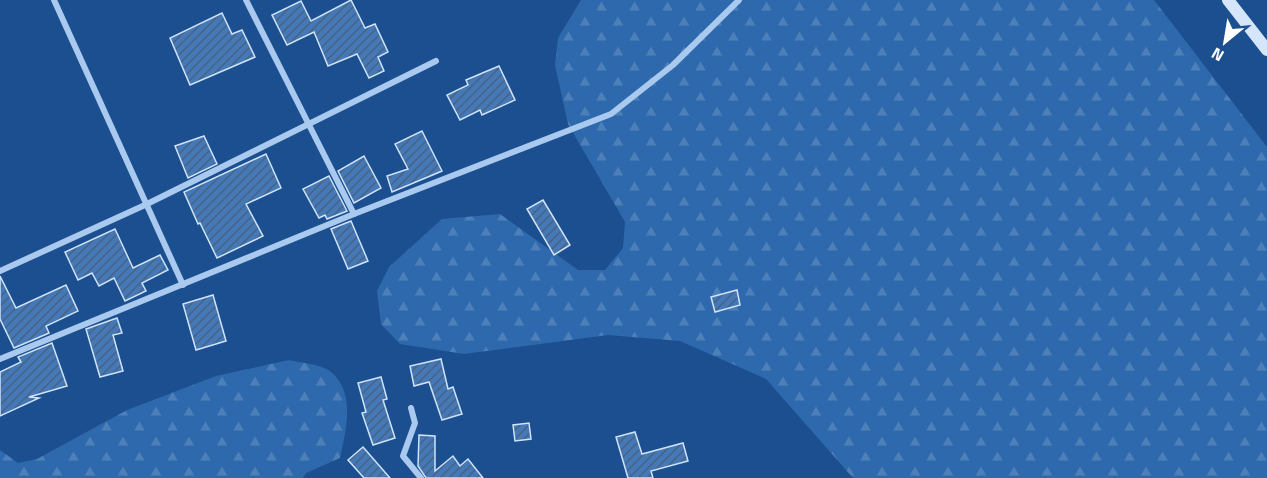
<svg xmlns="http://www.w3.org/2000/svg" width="1267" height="478" font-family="'Titillium Web',sans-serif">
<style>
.forest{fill:url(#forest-firs)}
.building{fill:url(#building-hatch);stroke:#cfe3fa;stroke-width:1.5}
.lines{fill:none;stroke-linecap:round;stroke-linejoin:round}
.street{stroke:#a9c9ee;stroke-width:6}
.secondary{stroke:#d6e6fa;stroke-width:12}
</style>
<defs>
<pattern id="forest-firs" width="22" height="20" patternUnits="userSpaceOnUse" patternTransform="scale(1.5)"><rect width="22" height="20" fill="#2e69ad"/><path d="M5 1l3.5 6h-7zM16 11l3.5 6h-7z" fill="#4d80b9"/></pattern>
<pattern id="building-hatch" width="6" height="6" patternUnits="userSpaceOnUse" patternTransform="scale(1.5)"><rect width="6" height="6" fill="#4478b7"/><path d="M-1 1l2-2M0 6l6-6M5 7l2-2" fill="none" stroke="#486282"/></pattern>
</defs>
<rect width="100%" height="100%" fill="#1b4f8f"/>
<!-- forest -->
<g class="forest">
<path d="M 581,0 L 1154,0 L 1267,147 L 1267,478 L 853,478 L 766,379 L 680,341 L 608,335 L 464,354 L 400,344 L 381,324 L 377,291 L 389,267 L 442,219 L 500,214 L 578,270 L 605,270 L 623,248 L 625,222 L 568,124 L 555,65 L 558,38 Z"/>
<path d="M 289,360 C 301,363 322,364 331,372 C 356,393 346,430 340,458 L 306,473 L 303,478 L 0,478 L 0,450 L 18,463 L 37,459 L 127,410 L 216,376 Z"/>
</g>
<!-- building -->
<g class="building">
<path d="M 351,0 L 365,28 L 375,24 L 388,52 L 378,57 L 384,71 L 369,78 L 357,54 L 328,66 L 314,32 L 287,45 L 272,15 L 301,1 L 311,21 Z"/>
<path d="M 222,13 L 232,34 L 242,30 L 255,57 L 190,85 L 170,38 Z"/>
<path d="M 499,66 L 515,100 L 482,115 L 480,110 L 460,120 L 447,95 L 468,85 L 466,80 Z"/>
<path d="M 422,131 L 442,171 L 392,192 L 387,176 L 408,169 L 395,144 Z"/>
<path d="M 204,136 L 217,164 L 188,178 L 175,146 Z"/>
<path d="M 266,154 L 281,188 L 246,204 L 263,236 L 217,258 L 200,223 L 198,224 L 184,192 Z"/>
<path d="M 364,156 L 381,188 L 354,203 L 338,171 Z"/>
<path d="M 329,176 L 347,211 L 327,219 L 325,215 L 319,218 L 303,189 Z"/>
<path d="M 543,200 L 570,245 L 554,255 L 527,209 Z"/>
<path d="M 351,221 L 368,261 L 348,269 L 331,229 Z"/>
<path d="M 115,229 L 133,268 L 160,255 L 168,270 L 142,283 L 146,291 L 125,301 L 114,278 L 99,286 L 92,273 L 78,280 L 65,252 Z"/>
<path d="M 0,276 L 16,308 L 66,285 L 78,311 L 46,326 L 49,333 L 14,348 L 0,319 Z"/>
<path d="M 737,290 L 740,305 L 715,312 L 711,297 Z"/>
<path d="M 213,295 L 226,341 L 196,350 L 183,304 Z"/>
<path d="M 117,318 L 122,333 L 113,335 L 123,371 L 100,377 L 86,329 Z"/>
<path d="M 52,343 L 67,386 L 29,397 L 39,398 L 0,416 L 0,372 L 21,362 L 18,357 Z"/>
<path d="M 441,359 L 448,389 L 453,387 L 462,414 L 442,420 L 429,382 L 414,386 L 410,366 Z"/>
<path d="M 381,377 L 387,399 L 383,400 L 395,438 L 373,445 L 362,413 L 366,412 L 358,383 Z"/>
<path d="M 529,423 L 531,439 L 515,441 L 513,425 Z"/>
<path d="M 635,432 L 642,454 L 683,443 L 688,461 L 651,471 L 653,478 L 628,478 L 616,437 Z"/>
<path d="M 419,435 L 435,436 L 435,471 L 453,456 L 460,466 L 468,459 L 483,478 L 426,478 L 418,466 Z"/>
<path d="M 363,447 L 390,478 L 364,478 L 348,460 Z"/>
</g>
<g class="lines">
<!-- street -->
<g class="street">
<path d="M 54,0 L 183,285"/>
<path d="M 246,0 L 354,214"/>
<path d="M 0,271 L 145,205 L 436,61"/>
<path d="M 0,359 L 354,214 L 611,114 L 673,65 L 739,0"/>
<path d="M 411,408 L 415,423 L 403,456 L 421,478"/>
</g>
<!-- secondary -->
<path class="secondary" d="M 1228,0 L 1267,50"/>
</g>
<!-- north arrow -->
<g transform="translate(1225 42) rotate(210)" stroke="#1b4f8f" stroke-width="4.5" paint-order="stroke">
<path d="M0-4.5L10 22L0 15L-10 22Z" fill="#ffffff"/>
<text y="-9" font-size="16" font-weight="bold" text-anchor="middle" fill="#ffffff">N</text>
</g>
</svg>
